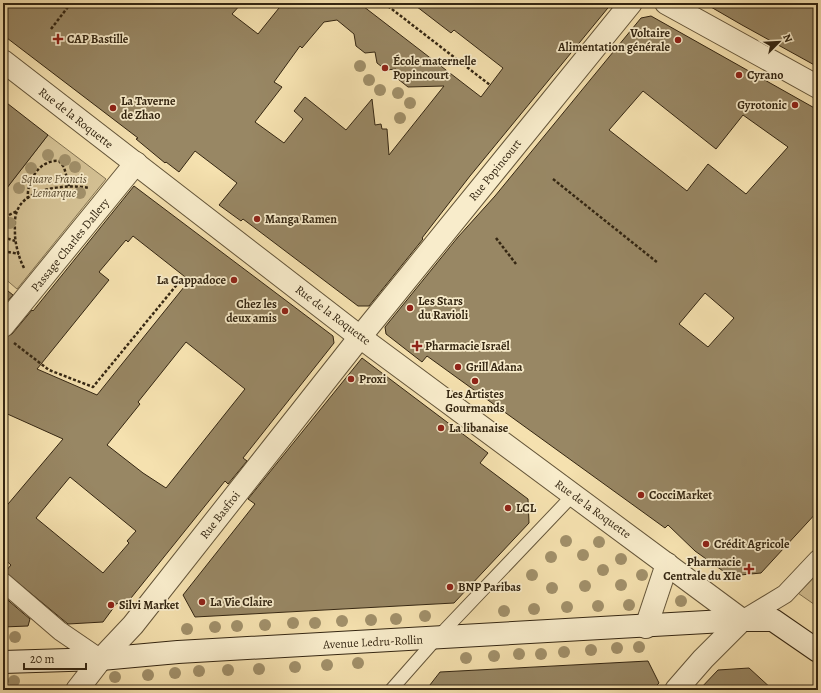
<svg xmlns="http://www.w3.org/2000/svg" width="821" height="693" font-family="Alegreya,serif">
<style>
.green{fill:#d4c194;stroke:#847453}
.building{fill:#988764;stroke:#342612;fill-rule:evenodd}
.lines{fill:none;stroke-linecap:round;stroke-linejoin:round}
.service-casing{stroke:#645539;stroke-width:14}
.pedestrian-casing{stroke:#645539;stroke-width:20}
.minor-casing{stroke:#645539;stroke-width:24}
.secondary-casing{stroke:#342612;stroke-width:24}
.path{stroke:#342612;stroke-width:2.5;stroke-dasharray:3 2;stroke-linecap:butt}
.service{stroke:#f8eccb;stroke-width:12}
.pedestrian{stroke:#f8eccb;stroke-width:18}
.minor{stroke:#f8eccb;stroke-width:22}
.secondary{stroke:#f8eccb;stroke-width:22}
.tree{fill:#a1906a}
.poi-dot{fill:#8f2418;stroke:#f8eccb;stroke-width:1.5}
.labels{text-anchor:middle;stroke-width:3.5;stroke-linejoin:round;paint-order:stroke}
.poi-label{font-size:12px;font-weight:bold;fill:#342612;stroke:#f8eccb;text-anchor:start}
.street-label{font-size:12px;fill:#342612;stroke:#f8eccb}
.park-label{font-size:12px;font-style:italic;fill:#5c4d32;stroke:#f8eccb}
</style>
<rect width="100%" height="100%" fill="#f5e1af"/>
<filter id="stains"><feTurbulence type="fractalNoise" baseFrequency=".005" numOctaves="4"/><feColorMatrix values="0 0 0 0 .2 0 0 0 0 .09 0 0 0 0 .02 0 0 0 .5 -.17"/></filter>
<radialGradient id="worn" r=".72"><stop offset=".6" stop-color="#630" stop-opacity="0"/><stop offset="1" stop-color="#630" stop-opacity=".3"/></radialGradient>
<!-- green -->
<g class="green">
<path d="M 48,135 L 106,179 L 17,289 L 3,277 L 3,193 Z"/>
<path d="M 818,565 L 818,607 L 795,591 Z"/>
</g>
<!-- building -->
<g class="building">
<path d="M 3,3 L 242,3 L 232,14 L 258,34 L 283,3 L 359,3 L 481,97 L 503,68 L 454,30 L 451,33 L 412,3 L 612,3 L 470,176 L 422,238 L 423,239 L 369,306 L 358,306 L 243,219 L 241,221 L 219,205 L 237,183 L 195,151 L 179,172 L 166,162 L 165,163 L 136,139 L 138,138 L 3,35 ZM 337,20 L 354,34 L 356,46 L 365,53 L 375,52 L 377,63 L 386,70 L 396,69 L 398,79 L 408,87 L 444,86 L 389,155 L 387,129 L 382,129 L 381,124 L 375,125 L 372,99 L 346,130 L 305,97 L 294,111 L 303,119 L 284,143 L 255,122 L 282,87 L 274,82 L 300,46 L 302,48 L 324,22 Z"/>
<path d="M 704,3 L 818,3 L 818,67 L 742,25 Z"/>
<path d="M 651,16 L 818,110 L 818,511 L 761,573 L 730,576 L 695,551 L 668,525 L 665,528 L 427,356 L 422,362 L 386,334 L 385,327 L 458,237 L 495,196 L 641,18 ZM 643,91 L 716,149 L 743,115 L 788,147 L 746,194 L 708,164 L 687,191 L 609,130 ZM 705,293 L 734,318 L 708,347 L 679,324 Z"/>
<path d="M 3,100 L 48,135 L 3,193 Z"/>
<path d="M 134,186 L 333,336 L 334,343 L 243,458 L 247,461 L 228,484 L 225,481 L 123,608 L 117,603 L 103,622 L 68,624 L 5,572 L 11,565 L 3,558 L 3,510 L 63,439 L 3,412 L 3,338 L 12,334 L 32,310 L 33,311 ZM 133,236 L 189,280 L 184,287 L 97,395 L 37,369 L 109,280 L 99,272 L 126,240 L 128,242 ZM 186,342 L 245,389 L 166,488 L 143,473 L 107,445 L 140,404 L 138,402 ZM 70,477 L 136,531 L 127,541 L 129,543 L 103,573 L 36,518 Z"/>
<path d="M 3,287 L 13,295 L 3,306 Z"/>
<path d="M 362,358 L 488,453 L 480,463 L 528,499 L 529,523 L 454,603 L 195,617 L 183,595 L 255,504 L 248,499 Z"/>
<path d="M 3,596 L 30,619 L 28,626 L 3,627 Z"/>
<path d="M 648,661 L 659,683 L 652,690 L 426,690 L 440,672 Z"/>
<path d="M 749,668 L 773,690 L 699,690 L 718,670 Z"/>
</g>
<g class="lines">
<!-- service casing -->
<g class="service-casing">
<path id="service" d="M 391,690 L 436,639 L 573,495"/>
</g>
<!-- pedestrian casing -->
<g class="pedestrian-casing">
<g id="pedestrian">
<path d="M 3,582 L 60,631 L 101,659"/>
<path d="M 742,620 L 785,594 L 818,559"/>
</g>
</g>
<!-- minor casing -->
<g class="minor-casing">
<g id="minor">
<path d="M 666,3 L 818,87"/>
<path d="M 3,61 L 360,337 L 742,620 L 703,659 L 676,690"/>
<path d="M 3,326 L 136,163"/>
<path d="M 646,627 L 667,564"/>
<path d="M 77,690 L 101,659 L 133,625 L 360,337 L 631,3"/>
</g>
</g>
<!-- secondary casing -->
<g class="secondary-casing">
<path id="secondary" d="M 3,662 L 101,659 L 178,652 L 742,620 L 773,620 L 818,651"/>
</g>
<!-- path -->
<g class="path">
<path d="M 384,3 L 490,85"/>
<path d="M 51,29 L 71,3"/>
<path d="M 553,179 L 658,263"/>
<path d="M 28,199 C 26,181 40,159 59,161 L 64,167 L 69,186"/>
<path d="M 3,223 L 9,215 L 17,211"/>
<path d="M 3,237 L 15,241"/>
<path d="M 496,238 L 516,264"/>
<path d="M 3,251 L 19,254"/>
<path d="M 24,268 C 19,258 16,247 15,236 C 15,228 14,218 17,211 C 26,187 68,184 89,188"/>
<path d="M 14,343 L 49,370 L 93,387 L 184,276"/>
</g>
<!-- service -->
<use href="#service" class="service"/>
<!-- pedestrian -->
<use href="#pedestrian" class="pedestrian"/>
<!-- minor -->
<use href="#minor" class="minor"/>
<!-- secondary -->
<use href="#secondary" class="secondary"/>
</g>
<!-- trees -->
<g class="tree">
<circle cx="360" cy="66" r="6"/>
<circle cx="369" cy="80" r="6"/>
<circle cx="380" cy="90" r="6"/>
<circle cx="398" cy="93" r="6"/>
<circle cx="410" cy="103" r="6"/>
<circle cx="400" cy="118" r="6"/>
<circle cx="48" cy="155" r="6"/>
<circle cx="65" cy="160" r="6"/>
<circle cx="75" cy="167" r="6"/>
<circle cx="31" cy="168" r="6"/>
<circle cx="19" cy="188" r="6"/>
<circle cx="80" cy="193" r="6"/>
<circle cx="10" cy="223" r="6"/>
<circle cx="566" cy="541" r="6"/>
<circle cx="599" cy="542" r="6"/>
<circle cx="583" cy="555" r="6"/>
<circle cx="551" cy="557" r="6"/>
<circle cx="621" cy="559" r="6"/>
<circle cx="603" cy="570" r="6"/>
<circle cx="532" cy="575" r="6"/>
<circle cx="642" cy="575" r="6"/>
<circle cx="621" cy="585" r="6"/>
<circle cx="585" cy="586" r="6"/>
<circle cx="552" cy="588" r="6"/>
<circle cx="681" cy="601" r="6"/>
<circle cx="629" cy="605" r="6"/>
<circle cx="598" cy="606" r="6"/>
<circle cx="567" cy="607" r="6"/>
<circle cx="534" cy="609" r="6"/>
<circle cx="504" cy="611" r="6"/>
<circle cx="425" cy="616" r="6"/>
<circle cx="396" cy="619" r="6"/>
<circle cx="371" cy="620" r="6"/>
<circle cx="342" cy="621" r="6"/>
<circle cx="293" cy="623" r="6"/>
<circle cx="315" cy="623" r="6"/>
<circle cx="265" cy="625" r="6"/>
<circle cx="237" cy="626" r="6"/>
<circle cx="215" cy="627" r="6"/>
<circle cx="187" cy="629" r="6"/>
<circle cx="15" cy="637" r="6"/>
<circle cx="639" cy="647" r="6"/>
<circle cx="617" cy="648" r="6"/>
<circle cx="591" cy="650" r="6"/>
<circle cx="564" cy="652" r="6"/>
<circle cx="519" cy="654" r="6"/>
<circle cx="541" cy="654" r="6"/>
<circle cx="494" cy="656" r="6"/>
<circle cx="466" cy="658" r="6"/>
<circle cx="358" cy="663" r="6"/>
<circle cx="327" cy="665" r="6"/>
<circle cx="295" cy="667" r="6"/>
<circle cx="259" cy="669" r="6"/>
<circle cx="228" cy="670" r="6"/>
<circle cx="199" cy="671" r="6"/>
<circle cx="175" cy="673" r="6"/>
<circle cx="148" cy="675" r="6"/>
<circle cx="115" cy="677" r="6"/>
<circle cx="14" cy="681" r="6"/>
</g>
<!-- markers -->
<g class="poi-dot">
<path d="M56 33h4v4h4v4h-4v4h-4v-4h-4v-4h4z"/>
<circle cx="678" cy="40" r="4"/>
<circle cx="385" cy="68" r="4"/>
<circle cx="739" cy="75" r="4"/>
<circle cx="795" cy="105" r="4"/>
<circle cx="113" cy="108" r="4"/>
<circle cx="257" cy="219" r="4"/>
<circle cx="234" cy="280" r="4"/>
<circle cx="410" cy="308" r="4"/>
<circle cx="285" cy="311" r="4"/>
<path d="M415 340h4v4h4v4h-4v4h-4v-4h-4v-4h4z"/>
<circle cx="458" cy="367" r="4"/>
<circle cx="351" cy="379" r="4"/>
<circle cx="475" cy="381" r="4"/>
<circle cx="441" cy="428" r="4"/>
<circle cx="641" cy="495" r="4"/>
<circle cx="508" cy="508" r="4"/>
<circle cx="706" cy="544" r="4"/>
<path d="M747 563h4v4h4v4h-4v4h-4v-4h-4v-4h4z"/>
<circle cx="450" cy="587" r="4"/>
<circle cx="202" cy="602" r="4"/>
<circle cx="111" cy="605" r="4"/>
</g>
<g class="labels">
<!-- poi labels -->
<g class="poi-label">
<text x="670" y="37" text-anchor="end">Voltaire<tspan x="670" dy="14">Alimentation générale</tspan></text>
<text x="67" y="43">CAP Bastille</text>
<text x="393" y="65">École maternelle<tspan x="393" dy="14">Popincourt</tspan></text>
<text x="747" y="79">Cyrano</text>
<text x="121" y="105">La Taverne<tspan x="121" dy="14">de Zhao</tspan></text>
<text x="787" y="109" text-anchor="end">Gyrotonic</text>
<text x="265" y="223">Manga Ramen</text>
<text x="226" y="284" text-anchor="end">La Cappadoce</text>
<text x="418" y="305">Les Stars<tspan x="418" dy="14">du Ravioli</tspan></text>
<text x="277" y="308" text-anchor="end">Chez les<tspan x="277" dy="14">deux amis</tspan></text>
<text x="425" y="350">Pharmacie Israël</text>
<text x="466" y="371">Grill Adana</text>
<text x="359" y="383">Proxi</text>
<text x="475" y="398" text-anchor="middle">Les Artistes<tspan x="475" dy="14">Gourmands</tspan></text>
<text x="449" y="432">La libanaise</text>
<text x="649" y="499">CocciMarket</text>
<text x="516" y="512">LCL</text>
<text x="714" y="548">Crédit Agricole</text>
<text x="741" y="566" text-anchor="end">Pharmacie<tspan x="741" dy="14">Centrale du XIe</tspan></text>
<text x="458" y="591">BNP Paribas</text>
<text x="210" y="606">La Vie Claire</text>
<text x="119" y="609">Silvi Market</text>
</g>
<!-- street labels -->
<g class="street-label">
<text transform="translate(76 118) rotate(38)" y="4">Rue de la Roquette</text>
<text transform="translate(495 170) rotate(-51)" y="4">Rue Popincourt</text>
<text transform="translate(70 245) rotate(-51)" y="4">Passage Charles Dallery</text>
<text transform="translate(333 315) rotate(37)" y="4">Rue de la Roquette</text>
<text transform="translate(593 509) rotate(36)" y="4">Rue de la Roquette</text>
<text transform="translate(220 515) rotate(-52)" y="4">Rue Basfroi</text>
<text transform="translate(373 642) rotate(-3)" y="4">Avenue Ledru-Rollin</text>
</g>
<!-- park labels -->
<g class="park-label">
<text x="54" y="183">Square Francis<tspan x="54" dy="14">Lemarque</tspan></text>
</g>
</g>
<!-- margin -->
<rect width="821" height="693" fill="none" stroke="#f5e1af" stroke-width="16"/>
<rect x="4" y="4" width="813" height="685" fill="none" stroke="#342612" stroke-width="2"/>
<rect x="8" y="8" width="805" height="677" fill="none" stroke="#342612"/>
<!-- north arrow -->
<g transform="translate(779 42) rotate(66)" stroke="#f8eccb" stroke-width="3" paint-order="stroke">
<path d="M0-3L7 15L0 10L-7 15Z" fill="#342612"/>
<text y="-6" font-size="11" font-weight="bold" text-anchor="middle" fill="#342612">N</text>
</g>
<!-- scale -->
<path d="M24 663v6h62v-6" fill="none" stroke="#342612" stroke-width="2"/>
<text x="30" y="663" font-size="12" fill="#342612" stroke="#f8eccb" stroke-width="3" paint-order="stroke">20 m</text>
<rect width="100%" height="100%" filter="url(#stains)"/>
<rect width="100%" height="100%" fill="url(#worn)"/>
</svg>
